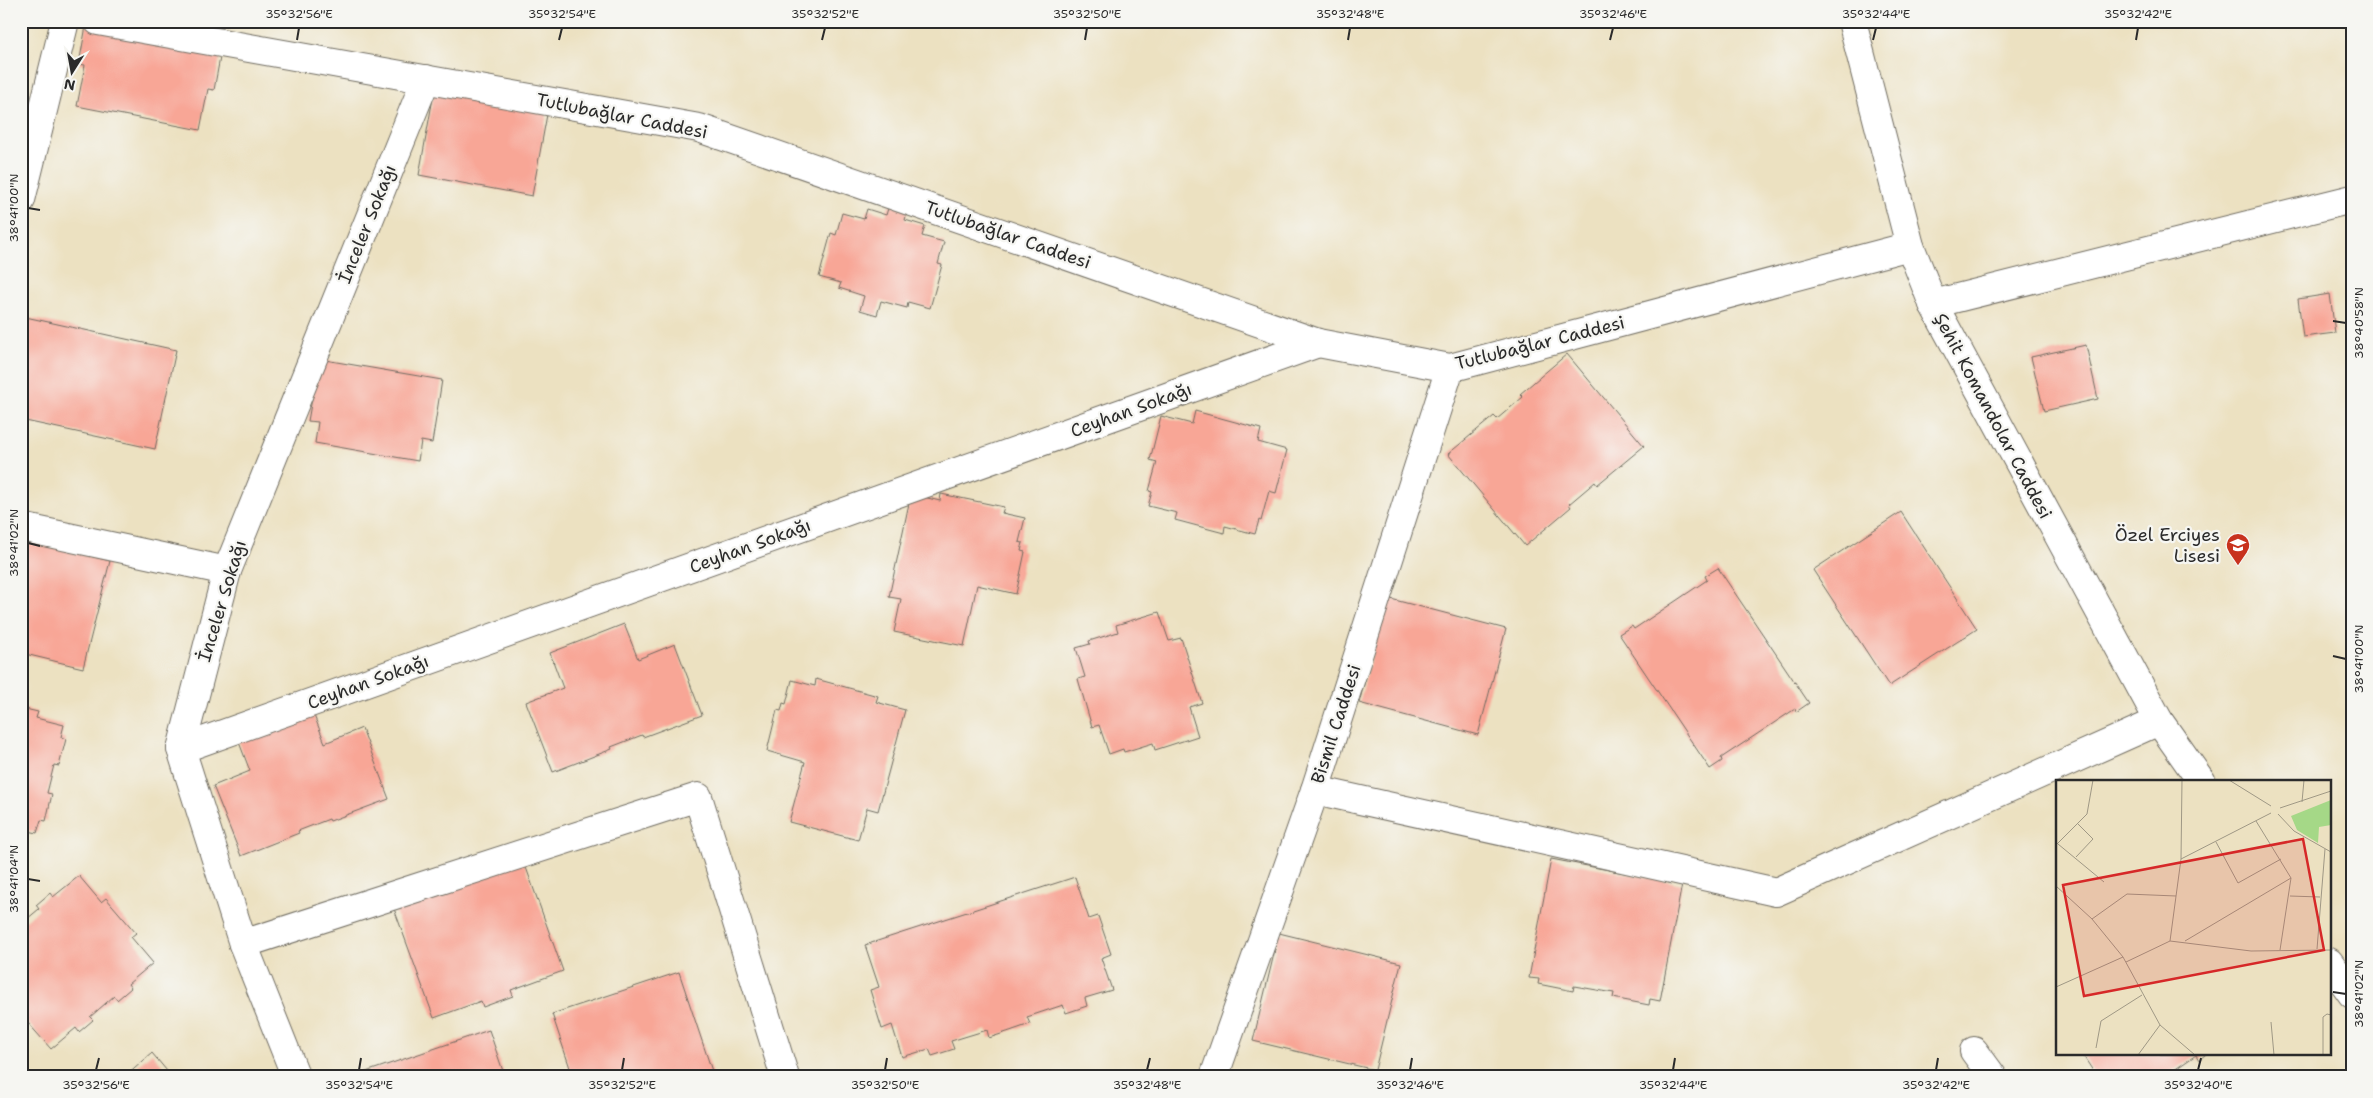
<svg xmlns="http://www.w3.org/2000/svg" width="2373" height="1098" font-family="'Shantell Sans',sans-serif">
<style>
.building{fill:#f8a696}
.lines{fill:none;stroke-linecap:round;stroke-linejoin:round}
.minor-casing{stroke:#6f6b60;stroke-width:30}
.major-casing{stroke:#6f6b60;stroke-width:30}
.minor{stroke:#fff;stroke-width:28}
.major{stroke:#fff;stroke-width:28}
.ticks{fill:none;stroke:#2b2b2b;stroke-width:2}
.labels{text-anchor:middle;stroke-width:4.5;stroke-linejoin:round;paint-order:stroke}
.street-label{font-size:18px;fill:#2b2b2b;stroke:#f6f6f2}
.poi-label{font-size:18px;fill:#2b2b2b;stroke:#f6f6f2;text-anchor:end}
.inset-road{fill:none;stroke:#9f9885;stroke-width:1}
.view{fill:#d62828;fill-opacity:0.15;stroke:#d62828;stroke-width:2.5}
.inset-edge{fill:none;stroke:#2b2b2b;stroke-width:2.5}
.neatline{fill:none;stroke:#2b2b2b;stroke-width:2}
.ticks-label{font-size:12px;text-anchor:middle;fill:#2b2b2b}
</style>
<rect width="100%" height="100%" fill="#f6f6f2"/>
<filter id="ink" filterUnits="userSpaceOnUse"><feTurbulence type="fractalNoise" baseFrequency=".02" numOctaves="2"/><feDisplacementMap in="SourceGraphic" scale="10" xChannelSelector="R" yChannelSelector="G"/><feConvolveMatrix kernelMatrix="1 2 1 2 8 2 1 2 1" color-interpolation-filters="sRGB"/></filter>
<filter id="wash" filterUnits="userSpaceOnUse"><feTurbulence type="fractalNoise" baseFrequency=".0096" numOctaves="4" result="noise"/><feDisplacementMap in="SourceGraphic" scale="20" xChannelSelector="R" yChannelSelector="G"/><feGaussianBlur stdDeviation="1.12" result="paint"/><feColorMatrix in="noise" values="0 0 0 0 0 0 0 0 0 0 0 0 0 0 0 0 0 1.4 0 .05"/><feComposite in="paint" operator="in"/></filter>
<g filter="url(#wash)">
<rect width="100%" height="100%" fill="#ece1c1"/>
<g id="blocks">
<!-- building -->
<g class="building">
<path d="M 86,26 L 221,52 L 214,90 L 208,89 L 200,130 L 77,106 L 85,65 L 79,64 Z"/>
<path d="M 435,87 L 548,109 L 532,196 L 419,175 Z"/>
<path d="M 889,205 L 908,209 L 905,220 L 925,226 L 922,236 L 944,242 L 938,264 L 942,265 L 930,308 L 908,302 L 907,308 L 881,301 L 877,315 L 860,310 L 864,296 L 839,288 L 841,283 L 819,277 L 831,233 L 836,235 L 842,213 L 864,219 L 867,209 L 886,215 Z"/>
<path d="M 2330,294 L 2335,333 L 2303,337 L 2298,299 Z"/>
<path d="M 21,316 L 176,350 L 155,449 L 21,420 Z"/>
<path d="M 2086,345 L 2098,399 L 2044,411 L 2031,357 Z"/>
<path d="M 1567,354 L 1644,446 L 1597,485 L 1595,482 L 1569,504 L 1571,507 L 1525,546 L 1448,454 L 1494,416 L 1497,419 L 1523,397 L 1520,394 Z"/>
<path d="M 319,359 L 442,380 L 432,443 L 421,441 L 418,461 L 315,443 L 318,422 L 308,421 Z"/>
<path d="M 1195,411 L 1261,429 L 1258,442 L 1287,450 L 1276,493 L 1269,491 L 1261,521 L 1259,520 L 1255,534 L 1225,526 L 1224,533 L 1175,520 L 1177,513 L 1148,506 L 1152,492 L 1149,491 L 1157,462 L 1150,460 L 1161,416 L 1192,424 Z"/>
<path d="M 911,494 L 940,501 L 941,494 L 1004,507 L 1002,513 L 1025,518 L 1019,542 L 1023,543 L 1021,551 L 1025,552 L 1016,594 L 977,585 L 964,646 L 894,632 L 901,599 L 889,597 Z"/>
<path d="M 1901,512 L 1977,629 L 1889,686 L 1813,570 Z"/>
<path d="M 21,539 L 110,561 L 83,668 L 21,653 Z"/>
<path d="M 1718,568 L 1809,703 L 1796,712 L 1795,709 L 1721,758 L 1722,761 L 1710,769 L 1619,634 L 1632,626 L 1634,629 L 1707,580 L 1705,576 Z"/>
<path d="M 1387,598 L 1506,629 L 1478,735 L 1359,703 Z"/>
<path d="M 1159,612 L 1169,641 L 1181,638 L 1202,703 L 1189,707 L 1198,736 L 1155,750 L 1153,743 L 1124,752 L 1123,749 L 1109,754 L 1099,725 L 1092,727 L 1078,679 L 1085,677 L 1076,648 L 1090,644 L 1089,641 L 1118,632 L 1116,625 Z"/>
<path d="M 624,624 L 638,659 L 675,644 L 702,715 L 643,737 L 642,735 L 611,747 L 612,749 L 553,772 L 526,702 L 563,688 L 550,653 Z"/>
<path d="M 816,679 L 878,696 L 876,702 L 905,710 L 878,811 L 867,808 L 858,840 L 789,822 L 805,762 L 767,751 L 777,710 L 781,711 L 783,703 L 786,704 L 792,680 L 815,686 Z"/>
<path d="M 21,708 L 38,712 L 36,718 L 64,725 L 61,737 L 66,739 L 59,766 L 54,765 L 47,793 L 52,794 L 46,821 L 41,820 L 37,833 L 21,829 Z"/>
<path d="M 311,708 L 325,743 L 362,728 L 389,799 L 330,821 L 329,819 L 298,831 L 299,833 L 241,856 L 213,786 L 250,771 L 237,737 Z"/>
<path d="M 523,859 L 563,971 L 511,990 L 513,996 L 483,1007 L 481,1001 L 434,1018 L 393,906 Z"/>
<path d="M 1551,859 L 1682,884 L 1660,1001 L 1650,999 L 1649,1005 L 1613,998 L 1614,993 L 1574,986 L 1573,991 L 1538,984 L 1539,979 L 1529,978 Z"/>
<path d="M 79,876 L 101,902 L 106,898 L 136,933 L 131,937 L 153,963 L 128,984 L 131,988 L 117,1000 L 114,996 L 90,1017 L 93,1020 L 79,1032 L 76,1028 L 51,1049 L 28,1023 L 24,1027 L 21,1024 L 21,924 L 39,909 L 36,905 L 50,893 L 53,897 Z"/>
<path d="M 1075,877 L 1089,919 L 1098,916 L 1111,954 L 1101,958 L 1112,990 L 1085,998 L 1087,1006 L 1066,1013 L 1063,1005 L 1027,1017 L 1030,1024 L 1010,1031 L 989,1038 L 987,1030 L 951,1041 L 954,1049 L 932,1056 L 929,1049 L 902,1057 L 892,1025 L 882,1029 L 870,990 L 879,987 L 865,945 Z"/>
<path d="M 1279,933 L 1401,963 L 1375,1070 L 1253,1041 Z"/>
<path d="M 679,972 L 714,1077 L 573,1077 L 552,1014 Z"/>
<path d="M 489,1030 L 505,1077 L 361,1077 L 360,1074 Z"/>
<path d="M 152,1053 L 172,1077 L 125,1077 Z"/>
<path d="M 2082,1054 L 2206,1054 L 2199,1060 L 2196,1055 L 2164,1077 L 2097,1077 Z"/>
</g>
</g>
</g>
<g filter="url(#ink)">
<use href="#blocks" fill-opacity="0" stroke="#6f6b60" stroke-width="1"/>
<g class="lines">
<!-- minor casing -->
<g class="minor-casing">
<g id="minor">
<path d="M 98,21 L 699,128 L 1318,343 L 1450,368 L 1910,246"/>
<path d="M 21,200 L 65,21"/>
<path d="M 1933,304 L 2352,199"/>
<path d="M 21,527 L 227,571"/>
<path d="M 181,749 L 1318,343"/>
<path d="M 1315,790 L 1776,892 L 2159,721"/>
<path d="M 243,944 L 698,797 L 785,1077"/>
<path d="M 1974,1051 L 1993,1077"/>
<path d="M 296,1077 L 243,944 L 181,749 L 227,571 L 426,79"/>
<path d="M 1214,1077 L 1315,790 L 1450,368"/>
</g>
</g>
<!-- major casing -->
<g class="major-casing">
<g id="major">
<path d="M 1852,21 L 1910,246 L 1933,304 L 2159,721 L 2202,782"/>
<path d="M 2329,962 L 2352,994"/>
</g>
</g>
<!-- minor -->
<use href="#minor" class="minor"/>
<!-- major -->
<use href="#major" class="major"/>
</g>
</g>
<!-- ticks -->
<path class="ticks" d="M 297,40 L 299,28M 559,40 L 562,28M 822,40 L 825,28M 1085,40 L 1087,28M 1348,40 L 1350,28M 1610,40 L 1613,28M 1873,40 L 1876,28M 2136,40 L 2138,28M 28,208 L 40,210M 2333,321 L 2346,323M 28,543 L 40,546M 2333,656 L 2346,659M 28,879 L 40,881M 2333,992 L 2346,994M 96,1070 L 99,1058M 359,1070 L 361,1058M 622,1070 L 624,1058M 885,1070 L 887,1058M 1147,1070 L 1150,1058M 1410,1070 L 1412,1058M 1673,1070 L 1675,1058M 1936,1070 L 1938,1058M 2198,1070 L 2201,1058"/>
<!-- icons -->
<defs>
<g id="school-pin" transform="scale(1.25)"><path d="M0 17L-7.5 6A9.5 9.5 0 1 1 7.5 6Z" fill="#c8321e" stroke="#f6f6f2"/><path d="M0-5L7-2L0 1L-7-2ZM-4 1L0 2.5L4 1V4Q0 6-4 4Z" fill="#fff"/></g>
</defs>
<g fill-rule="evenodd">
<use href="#school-pin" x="2238" y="545"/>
</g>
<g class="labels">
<!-- street labels -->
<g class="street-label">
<text transform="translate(622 116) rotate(11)" y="6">Tutlubağlar Caddesi</text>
<text transform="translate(367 224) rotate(-68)" y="6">İnceler Sokağı</text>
<text transform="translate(1008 235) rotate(19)" y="6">Tutlubağlar Caddesi</text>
<text transform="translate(1540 343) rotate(-14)" y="6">Tutlubağlar Caddesi</text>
<text transform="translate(1131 410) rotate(-20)" y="6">Ceyhan Sokağı</text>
<text transform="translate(1993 416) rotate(62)" y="6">Şehit Komandolar Caddesi</text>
<text transform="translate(750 546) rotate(-20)" y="6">Ceyhan Sokağı</text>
<text transform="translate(222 601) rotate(-73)" y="6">İnceler Sokağı</text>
<text transform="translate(368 682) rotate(-20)" y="6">Ceyhan Sokağı</text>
<text transform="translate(1336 724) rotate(-72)" y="6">Bismil Caddesi</text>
</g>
<!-- poi labels -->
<g class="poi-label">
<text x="2220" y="541">Özel Erciyes<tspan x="2220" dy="21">Lisesi</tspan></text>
</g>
</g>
<!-- overview -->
<g transform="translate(2056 780)">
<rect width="275" height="275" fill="#ece1c1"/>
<path d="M 275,20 L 275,45 L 263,47 L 262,63 L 241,50 L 235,36 Z" fill="#a5d887"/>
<path class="inset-road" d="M 173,0 L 215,26M 246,22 L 248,0M 224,28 L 275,11M 222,34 L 238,51 L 275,72M 200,41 L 235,98 L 224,170M 160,62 L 182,103 L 225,79M 2,64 L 48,102M 0,65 L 31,34 L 37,0M 20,77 L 37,59 L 22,44M 125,79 L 215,33M 0,106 L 36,139 L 67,177 L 104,245 L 139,275M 234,116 L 264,117M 36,139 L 71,114 L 120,116M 114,161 L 125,79 L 126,0M 129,161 L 235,98M 261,169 L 269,69M 70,182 L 114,161 L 195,171 L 275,170M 0,207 L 67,177M 215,242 L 218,275M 40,268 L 45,241 L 86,215M 82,275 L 104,245M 267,275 L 267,237 L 271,234 L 275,235"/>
<path class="view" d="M 247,59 L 268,170 L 28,216 L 7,105 Z"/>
<rect width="275" height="275" class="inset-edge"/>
</g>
<!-- margin -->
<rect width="2373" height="1098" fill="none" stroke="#f6f6f2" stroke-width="55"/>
<!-- north arrow -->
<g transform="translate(72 72) rotate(191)" stroke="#f6f6f2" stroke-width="4" paint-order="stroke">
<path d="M0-4L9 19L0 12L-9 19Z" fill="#2b2b2b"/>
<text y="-8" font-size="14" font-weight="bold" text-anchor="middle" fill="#2b2b2b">N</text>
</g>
<rect x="28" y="28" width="2318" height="1042" class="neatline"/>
<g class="ticks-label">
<text x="299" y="18">35°32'56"E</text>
<text x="562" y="18">35°32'54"E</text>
<text x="825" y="18">35°32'52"E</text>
<text x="1087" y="18">35°32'50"E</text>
<text x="1350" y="18">35°32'48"E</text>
<text x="1613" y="18">35°32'46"E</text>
<text x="1876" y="18">35°32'44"E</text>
<text x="2138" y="18">35°32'42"E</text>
<text transform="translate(14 208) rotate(-90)" y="4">38°41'00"N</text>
<text transform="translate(2359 323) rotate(-90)" y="4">38°40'58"N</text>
<text transform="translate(14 543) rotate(-90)" y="4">38°41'02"N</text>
<text transform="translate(2359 659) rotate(-90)" y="4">38°41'00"N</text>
<text transform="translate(14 879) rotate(-90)" y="4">38°41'04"N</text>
<text transform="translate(2359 994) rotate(-90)" y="4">38°41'02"N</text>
<text x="96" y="1089">35°32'56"E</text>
<text x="359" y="1089">35°32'54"E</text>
<text x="622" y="1089">35°32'52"E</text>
<text x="885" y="1089">35°32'50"E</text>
<text x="1147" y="1089">35°32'48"E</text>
<text x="1410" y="1089">35°32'46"E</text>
<text x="1673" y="1089">35°32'44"E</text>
<text x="1936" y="1089">35°32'42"E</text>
<text x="2198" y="1089">35°32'40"E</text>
</g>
</svg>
